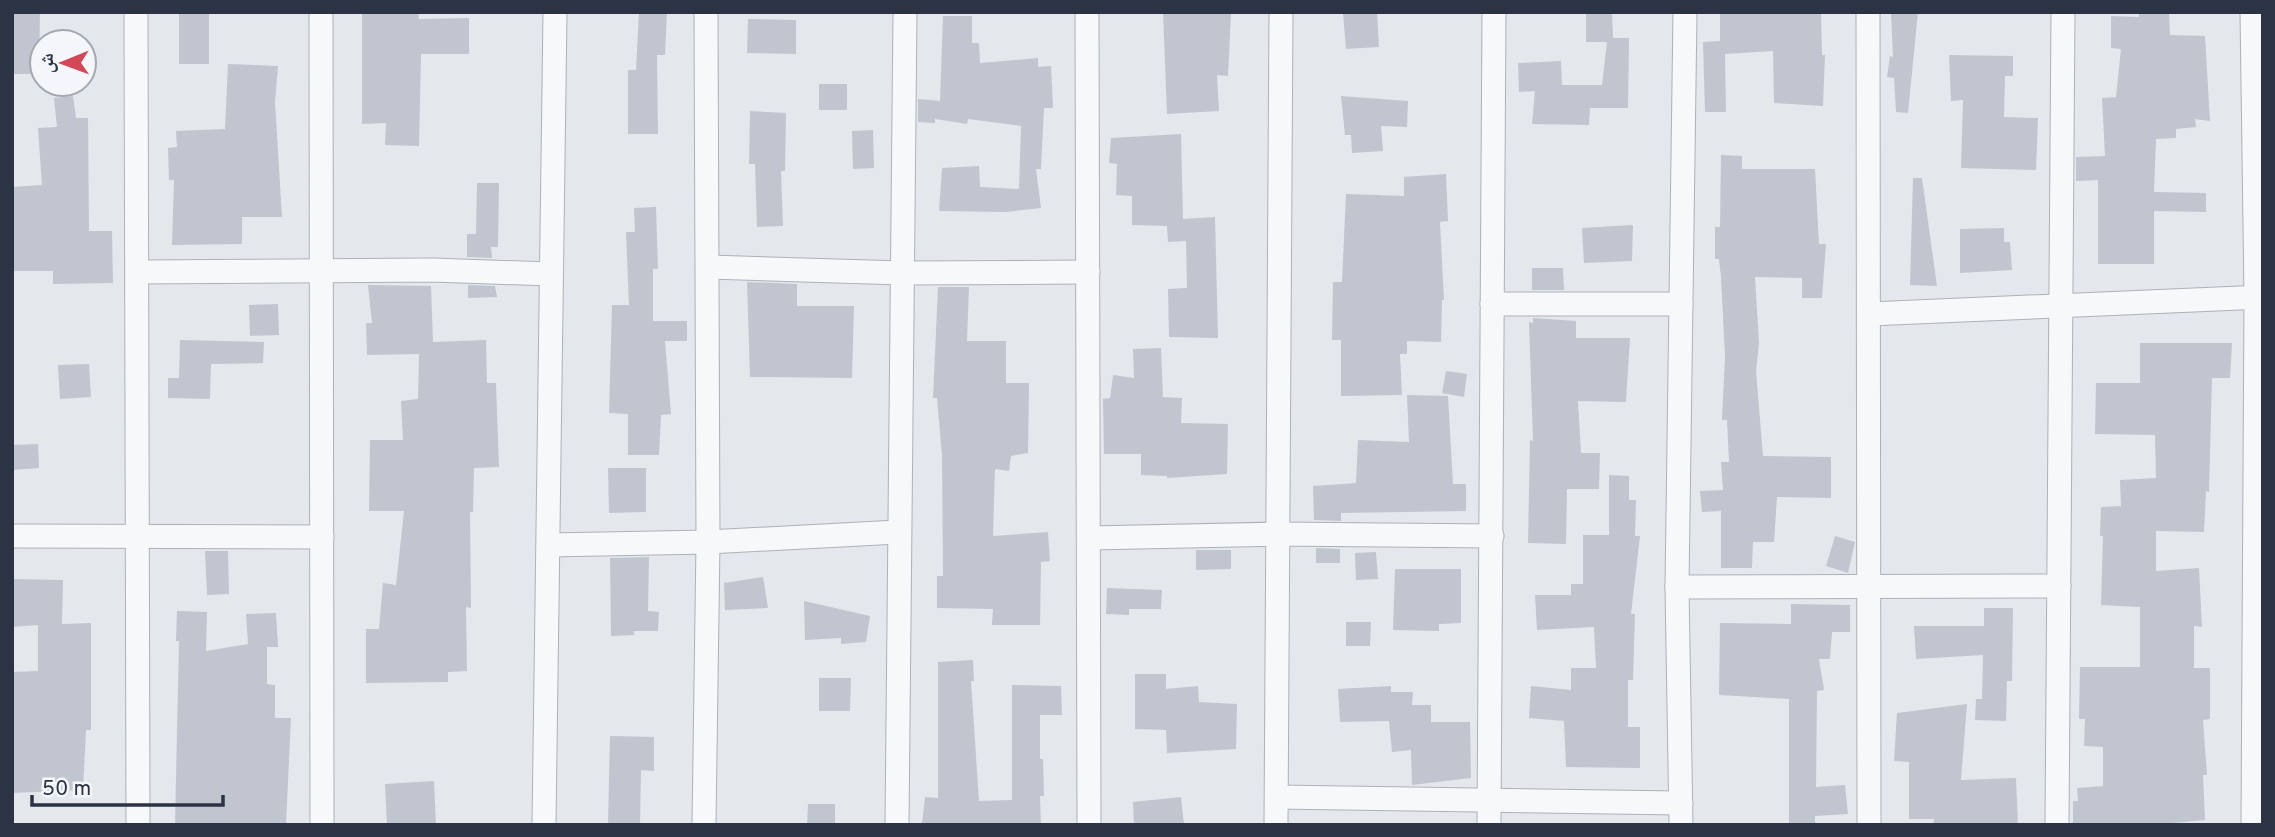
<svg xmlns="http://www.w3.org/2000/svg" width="2275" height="837" font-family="Overpass,'Noto Naskh Arabic',sans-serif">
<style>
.building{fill:#c1c5cf}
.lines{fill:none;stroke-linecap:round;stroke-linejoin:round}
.street-casing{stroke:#acb1ba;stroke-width:25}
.street{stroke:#f7f8fa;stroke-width:23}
</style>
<rect width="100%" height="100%" fill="#e4e7ec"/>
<!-- building -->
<g class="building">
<path d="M 12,12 L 40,12 L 39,74 L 12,74 Z"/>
<path d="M 418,12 L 419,19 L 469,18 L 469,54 L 421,54 L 419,146 L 385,145 L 386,123 L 362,124 L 362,14 Z"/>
<path d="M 639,12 L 667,12 L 665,55 L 657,55 L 658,134 L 628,134 L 628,70 L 636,70 Z"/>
<path d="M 1163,12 L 1231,12 L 1228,76 L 1217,75 L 1219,111 L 1167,114 Z"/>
<path d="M 1363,12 L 1377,12 L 1379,47 L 1346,49 L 1343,13 Z"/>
<path d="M 1586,12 L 1612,12 L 1613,38 L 1629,38 L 1628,108 L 1590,108 L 1589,125 L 1532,124 L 1535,91 L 1519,92 L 1518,63 L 1561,61 L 1562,85 L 1602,85 L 1607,42 L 1586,42 Z"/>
<path d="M 1720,12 L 1821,12 L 1822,55 L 1825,55 L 1823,106 L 1774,103 L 1773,51 L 1725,54 L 1726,112 L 1705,112 L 1703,42 L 1720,41 Z"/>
<path d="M 1891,12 L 1918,12 L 1908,113 L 1896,112 L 1894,78 L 1887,77 L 1890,56 L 1893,57 Z"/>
<path d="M 2139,12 L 2169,12 L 2170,35 L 2205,36 L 2210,121 L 2195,119 L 2196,127 L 2176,129 L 2176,138 L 2156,139 L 2154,192 L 2206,193 L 2206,212 L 2154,211 L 2154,264 L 2098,264 L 2098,180 L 2076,181 L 2076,157 L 2105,156 L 2102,98 L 2116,97 L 2121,49 L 2111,48 L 2111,16 L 2139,17 Z"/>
<rect x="179" y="13" width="30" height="51"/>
<path d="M 943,16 L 972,16 L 972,43 L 979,43 L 980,63 L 1038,58 L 1038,67 L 1051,66 L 1053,108 L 1044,108 L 1041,169 L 1036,169 L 1041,208 L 1006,212 L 939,211 L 942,168 L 979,166 L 980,187 L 1019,189 L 1021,126 L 968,119 L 967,124 L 935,119 L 935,123 L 918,122 L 918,99 L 940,101 Z"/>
<path d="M 748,19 L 796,20 L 796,54 L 747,53 Z"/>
<path d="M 1949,55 L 2013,56 L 2013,76 L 2005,76 L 2004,117 L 2038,118 L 2036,170 L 1961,168 L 1963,100 L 1951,101 Z"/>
<path d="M 228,64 L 278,66 L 275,102 L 282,217 L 242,217 L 242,244 L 172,245 L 174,180 L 169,180 L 168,148 L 177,147 L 176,131 L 225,129 Z"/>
<rect x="819" y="84" width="28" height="26"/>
<path d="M 73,96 L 76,118 L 88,118 L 89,231 L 112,231 L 113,283 L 53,284 L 53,271 L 12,271 L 12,187 L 42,185 L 38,128 L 57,127 L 54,98 Z"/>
<path d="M 1341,96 L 1408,101 L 1407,127 L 1381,126 L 1383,151 L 1352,153 L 1351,135 L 1345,135 Z"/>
<path d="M 750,111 L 786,113 L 785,171 L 781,171 L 783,226 L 757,227 L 755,164 L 749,164 Z"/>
<path d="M 873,130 L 874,168 L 853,169 L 852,131 Z"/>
<path d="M 1181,134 L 1183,219 L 1215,217 L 1218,338 L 1169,337 L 1168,289 L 1187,288 L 1186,241 L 1168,242 L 1167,226 L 1132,225 L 1132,196 L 1116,195 L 1117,164 L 1109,163 L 1111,138 Z"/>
<path d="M 1721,155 L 1742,156 L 1742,169 L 1815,169 L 1819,244 L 1826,244 L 1822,298 L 1802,298 L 1802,278 L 1755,277 L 1759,343 L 1756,371 L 1763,456 L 1831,457 L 1831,498 L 1777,497 L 1774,542 L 1753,542 L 1752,568 L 1721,568 L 1721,511 L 1702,512 L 1700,491 L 1723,490 L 1721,462 L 1729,462 L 1727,420 L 1722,420 L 1725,356 L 1721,277 L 1719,259 L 1715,259 L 1715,227 L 1720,227 Z"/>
<path d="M 1446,174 L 1448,221 L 1440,222 L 1444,300 L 1442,300 L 1441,342 L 1407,341 L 1407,354 L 1400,354 L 1402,395 L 1341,396 L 1341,340 L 1332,340 L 1333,282 L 1342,282 L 1346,194 L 1404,196 L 1404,177 Z"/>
<path d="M 1913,178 L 1922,178 L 1937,286 L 1910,285 Z"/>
<path d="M 477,183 L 499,183 L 498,247 L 491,247 L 492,258 L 467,257 L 467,234 L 476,234 Z"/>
<path d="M 656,207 L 658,269 L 653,269 L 653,321 L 687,321 L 687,341 L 665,341 L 671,414 L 661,415 L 659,455 L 628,455 L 628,414 L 609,413 L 612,305 L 629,305 L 626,232 L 635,232 L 634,208 Z"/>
<path d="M 1633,225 L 1632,261 L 1584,263 L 1582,228 Z"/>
<path d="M 2004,228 L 2004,242 L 2010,242 L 2012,270 L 1960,273 L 1960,229 Z"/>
<path d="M 1532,268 L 1563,268 L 1564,290 L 1532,290 Z"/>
<path d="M 747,282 L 797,284 L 797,306 L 854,306 L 852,378 L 750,377 Z"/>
<path d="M 368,285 L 431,286 L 433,342 L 486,340 L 487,383 L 496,383 L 499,467 L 474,468 L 473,512 L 470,512 L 471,608 L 466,607 L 467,671 L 448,672 L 448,682 L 366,683 L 366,629 L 379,629 L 383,583 L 396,585 L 404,511 L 369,511 L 370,440 L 403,440 L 401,401 L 418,399 L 419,354 L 367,355 L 366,323 L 372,323 Z"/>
<path d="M 468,285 L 495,286 L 497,297 L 468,298 Z"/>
<path d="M 938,287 L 969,287 L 967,341 L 1006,341 L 1006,383 L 1029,383 L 1028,453 L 1011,456 L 1009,471 L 995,469 L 993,536 L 1048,532 L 1050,561 L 1041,562 L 1040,625 L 992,625 L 993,609 L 937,608 L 937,576 L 943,576 L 942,455 L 937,398 L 933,398 Z"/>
<path d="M 278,304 L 279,335 L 250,336 L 249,305 Z"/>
<path d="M 1533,318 L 1576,321 L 1576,338 L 1630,338 L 1626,402 L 1578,401 L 1581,453 L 1600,453 L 1599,489 L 1567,489 L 1566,544 L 1528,543 L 1530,440 L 1533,441 L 1529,322 L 1533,323 Z"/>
<path d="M 180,340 L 264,342 L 263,363 L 211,364 L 210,399 L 168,398 L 168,378 L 179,378 Z"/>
<path d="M 2140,343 L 2232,343 L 2230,378 L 2212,378 L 2209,492 L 2206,491 L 2204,532 L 2156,531 L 2156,571 L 2199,568 L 2202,627 L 2194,626 L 2194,668 L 2210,668 L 2210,719 L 2203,720 L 2207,775 L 2203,775 L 2205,820 L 2150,825 L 2073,825 L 2073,801 L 2078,801 L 2077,788 L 2103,786 L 2103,747 L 2084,746 L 2085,719 L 2079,719 L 2080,667 L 2140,667 L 2140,607 L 2101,605 L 2103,536 L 2100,536 L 2101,507 L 2121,506 L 2120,480 L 2156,478 L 2155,435 L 2095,434 L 2096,383 L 2140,383 Z"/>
<path d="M 1161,348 L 1163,397 L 1182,398 L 1181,423 L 1228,424 L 1227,474 L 1167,478 L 1167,476 L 1141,475 L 1141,454 L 1104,454 L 1103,399 L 1110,398 L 1113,375 L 1134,378 L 1133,349 Z"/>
<path d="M 89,364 L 91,397 L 60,399 L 58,365 Z"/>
<path d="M 1446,371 L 1467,374 L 1464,397 L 1442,393 Z"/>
<path d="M 1407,395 L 1448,396 L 1453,484 L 1466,484 L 1466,511 L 1341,513 L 1341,521 L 1314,520 L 1313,486 L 1356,483 L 1358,440 L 1409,442 Z"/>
<path d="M 38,444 L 39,468 L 12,470 L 12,445 Z"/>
<path d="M 608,468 L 646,468 L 646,512 L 609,513 Z"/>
<path d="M 1609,475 L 1629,476 L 1629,500 L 1636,500 L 1635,536 L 1640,536 L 1631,614 L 1635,614 L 1633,680 L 1628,680 L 1628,727 L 1640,727 L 1640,768 L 1566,767 L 1564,721 L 1529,718 L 1531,686 L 1571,690 L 1571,668 L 1596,668 L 1594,627 L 1537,630 L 1535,595 L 1571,595 L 1571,584 L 1583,584 L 1583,535 L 1609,535 Z"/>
<path d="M 1835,536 L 1855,542 L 1848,573 L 1826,566 Z"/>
<path d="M 1316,548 L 1340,549 L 1340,563 L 1316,563 Z"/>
<path d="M 1196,550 L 1231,550 L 1231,569 L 1196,570 Z"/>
<path d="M 205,551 L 228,551 L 229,594 L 207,595 Z"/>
<path d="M 1376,552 L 1378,579 L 1356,580 L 1355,553 Z"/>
<path d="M 649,557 L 648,611 L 659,612 L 658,631 L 634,631 L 634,635 L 611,636 L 610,558 Z"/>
<path d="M 1395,569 L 1461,569 L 1461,623 L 1439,624 L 1439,631 L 1393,630 Z"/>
<path d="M 763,577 L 768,608 L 725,610 L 724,583 Z"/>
<path d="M 12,579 L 63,580 L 62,624 L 91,623 L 91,730 L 86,730 L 83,790 L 12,793 L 12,672 L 38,671 L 38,625 L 12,627 Z"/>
<path d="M 1107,588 L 1162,590 L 1161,609 L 1129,609 L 1129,615 L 1106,614 Z"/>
<path d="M 804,601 L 870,616 L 866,642 L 841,644 L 841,638 L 805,640 Z"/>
<path d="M 1791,604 L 1850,605 L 1850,632 L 1832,632 L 1830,659 L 1819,659 L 1824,690 L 1817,691 L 1816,787 L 1845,785 L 1848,814 L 1815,816 L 1815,825 L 1789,825 L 1789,699 L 1719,695 L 1720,623 L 1791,624 Z"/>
<path d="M 1984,608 L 2013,608 L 2012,681 L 2007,681 L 2006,721 L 1975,720 L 1976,699 L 1982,699 L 1983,655 L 1916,659 L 1914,626 L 1984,626 Z"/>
<path d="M 177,611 L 207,612 L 206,651 L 248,644 L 246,614 L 276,613 L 278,647 L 267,647 L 267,684 L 275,685 L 275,718 L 291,718 L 286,824 L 175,825 L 179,641 L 176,641 Z"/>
<path d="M 1346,622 L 1371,622 L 1370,646 L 1346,646 Z"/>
<path d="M 973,660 L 974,681 L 971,681 L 979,801 L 1012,800 L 1012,685 L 1061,686 L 1062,715 L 1040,715 L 1040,759 L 1043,759 L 1044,796 L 1040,796 L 1041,825 L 922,824 L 925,797 L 938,798 L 938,662 Z"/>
<path d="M 1135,674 L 1166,674 L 1166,689 L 1198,686 L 1199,702 L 1237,704 L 1236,749 L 1167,753 L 1166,730 L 1135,729 Z"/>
<path d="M 819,678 L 851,678 L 850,711 L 819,711 Z"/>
<path d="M 1391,686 L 1391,692 L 1413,692 L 1412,705 L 1431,705 L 1431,722 L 1470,722 L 1471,778 L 1412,785 L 1411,750 L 1392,752 L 1389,721 L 1340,722 L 1338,689 Z"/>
<path d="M 1967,704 L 1961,780 L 2016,778 L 2018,825 L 1933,825 L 1934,819 L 1909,819 L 1909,762 L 1894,761 L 1897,713 Z"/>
<path d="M 610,736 L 654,737 L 654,771 L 641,770 L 640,825 L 608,825 Z"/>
<path d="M 434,781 L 436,825 L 387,825 L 385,784 Z"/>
<path d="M 1181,797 L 1184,825 L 1134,825 L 1133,802 Z"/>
<path d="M 808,804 L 835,804 L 835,825 L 807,825 Z"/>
</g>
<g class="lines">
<!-- street casing -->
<g class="street-casing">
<g id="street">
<path d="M 136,12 L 138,825"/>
<path d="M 321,12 L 322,825"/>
<path d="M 1087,12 L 1089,825"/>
<path d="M 1868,12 L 1869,825"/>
<path d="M 2252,12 L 2256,297 L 2253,825"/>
<path d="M 709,267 L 903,273 L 1088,272"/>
<path d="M 137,272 L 433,270 L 550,274"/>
<path d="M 1492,304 L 1681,304"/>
<path d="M 1869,314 L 2263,297"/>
<path d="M 12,536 L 322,537"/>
<path d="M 1090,538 L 1278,534 L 1492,536"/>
<path d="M 549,545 L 708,542 L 898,532"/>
<path d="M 1677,587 L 2059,586"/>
<path d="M 1277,797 L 1681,803"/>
<path d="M 544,825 L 555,12"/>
<path d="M 704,825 L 708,542 L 706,12"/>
<path d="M 897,825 L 905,12"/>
<path d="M 1276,825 L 1281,12"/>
<path d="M 1489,825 L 1494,12"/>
<path d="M 1681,825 L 1677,587 L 1685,12"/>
<path d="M 2057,825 L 2063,12"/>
</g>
</g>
<!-- street -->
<use href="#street" class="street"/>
</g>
<!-- border -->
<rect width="2275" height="837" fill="none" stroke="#2b3345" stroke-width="28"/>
<!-- north arrow -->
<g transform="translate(63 63) rotate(269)"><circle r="33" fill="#f4f6f9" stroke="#a4a8b1" stroke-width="2"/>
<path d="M0-5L12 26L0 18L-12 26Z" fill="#d24858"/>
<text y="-10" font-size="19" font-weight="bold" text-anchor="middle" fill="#2b3345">ش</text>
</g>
<!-- scale -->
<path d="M32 795v10h191v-10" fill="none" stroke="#2b3345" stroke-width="3.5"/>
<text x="42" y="795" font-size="21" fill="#2b3345" stroke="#f4f6f9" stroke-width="5" paint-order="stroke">50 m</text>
</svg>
